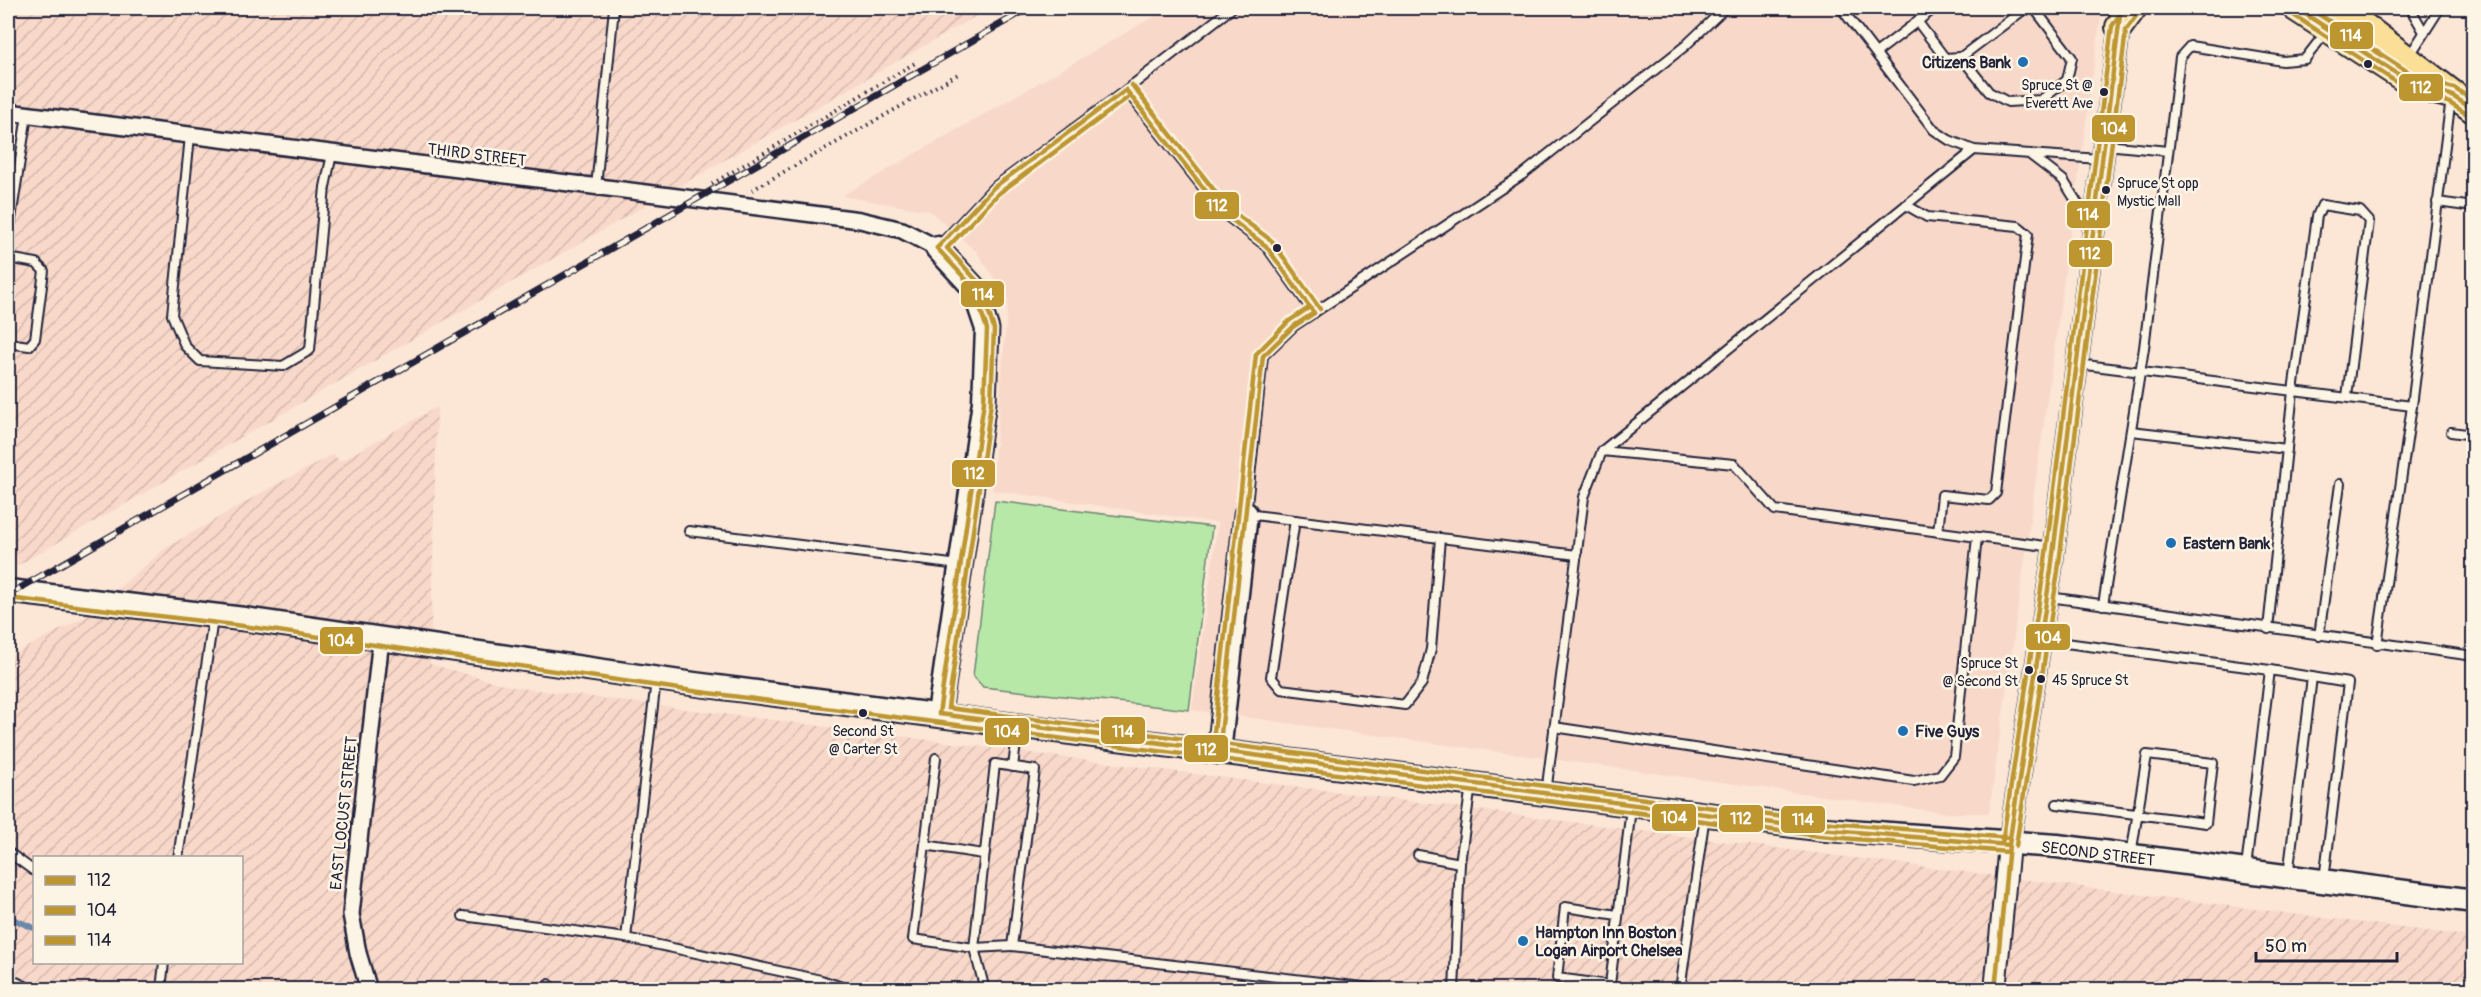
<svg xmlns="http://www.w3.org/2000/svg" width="2481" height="997" font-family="Pangolin,sans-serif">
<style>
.built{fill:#f8d8c9}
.industrial{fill:url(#industrial-furrows);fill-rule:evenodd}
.grass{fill:#b7e8a8;stroke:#6c8572;stroke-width:1.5}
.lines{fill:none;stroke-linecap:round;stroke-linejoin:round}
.stream{stroke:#6789aa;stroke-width:6}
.service-casing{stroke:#22223b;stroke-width:12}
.minor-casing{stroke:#22223b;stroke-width:20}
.tertiary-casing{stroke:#22223b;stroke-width:24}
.secondary-casing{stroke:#22223b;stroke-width:27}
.primary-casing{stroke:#22223b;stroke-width:30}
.path{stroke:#22223b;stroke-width:4;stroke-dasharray:1.5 4.5;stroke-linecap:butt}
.service{stroke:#fcf5e5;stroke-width:8}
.minor{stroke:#fcf5e5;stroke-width:15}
.tertiary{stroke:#fcf5e5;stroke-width:20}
.secondary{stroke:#fcf5e5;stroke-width:22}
.primary{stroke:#fbdf96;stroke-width:26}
.rail-casing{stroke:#22223b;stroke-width:7}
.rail{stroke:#fcf5e5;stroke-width:4.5;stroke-dasharray:14;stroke-linecap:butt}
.bus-1-casing{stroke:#fcf5e5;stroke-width:9}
.bus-2-casing{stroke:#fcf5e5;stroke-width:9}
.bus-3-casing{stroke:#fcf5e5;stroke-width:9}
.bus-1{stroke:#bd9630;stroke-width:4.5}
.bus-2{stroke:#bd9630;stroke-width:4.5}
.bus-3{stroke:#bd9630;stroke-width:4.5}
.poi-dot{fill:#1f6fb2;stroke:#fcf5e5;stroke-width:2}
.bus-dot{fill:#22223b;stroke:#fcf5e5;stroke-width:2}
.labels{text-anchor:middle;stroke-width:5;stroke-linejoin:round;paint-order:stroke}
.bus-label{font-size:14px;fill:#22223b;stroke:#fcf5e5;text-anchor:end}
.poi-label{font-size:16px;font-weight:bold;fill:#22223b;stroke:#fcf5e5;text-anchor:start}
.street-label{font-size:16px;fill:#22223b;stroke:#fcf5e5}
.line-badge{stroke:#fcf5e5;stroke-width:2}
.badge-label{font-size:16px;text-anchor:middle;font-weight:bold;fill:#fff}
</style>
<defs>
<pattern id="industrial-furrows" width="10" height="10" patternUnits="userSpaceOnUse" patternTransform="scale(1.5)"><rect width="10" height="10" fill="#f8d8c9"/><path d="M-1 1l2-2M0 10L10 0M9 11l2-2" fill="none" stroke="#d4b9ae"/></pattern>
</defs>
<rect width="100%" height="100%" fill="#fce6d6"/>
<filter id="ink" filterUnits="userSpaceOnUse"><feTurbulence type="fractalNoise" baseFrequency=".0167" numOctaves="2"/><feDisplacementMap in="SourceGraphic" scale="12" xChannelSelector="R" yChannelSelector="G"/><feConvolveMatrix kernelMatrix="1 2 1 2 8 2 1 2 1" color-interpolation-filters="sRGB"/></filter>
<g filter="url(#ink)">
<!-- built -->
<path class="built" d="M 1169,8 L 2102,8 L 1989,813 L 1948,813 L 1192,710 L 1218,523 L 992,490 L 1008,299 L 977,252 L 930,211 L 842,196 Z"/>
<!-- industrial -->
<g class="industrial">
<path d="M 8,8 L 990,8 L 8,571 Z"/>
<path d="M 437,407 L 430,664 L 513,687 L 2474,937 L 2473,990 L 8,990 L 8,657 L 83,618 L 166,548 L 268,489 L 334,454 L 339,462 ZM 34,858 L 242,858 L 242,962 L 34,962 Z"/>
</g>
<!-- grass -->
<path class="grass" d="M 995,501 L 1212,527 L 1189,710 L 983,687 L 973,676 Z"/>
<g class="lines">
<!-- stream -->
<path class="stream" d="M 8,917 L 34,928"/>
<!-- service casing -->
<g class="service-casing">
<g id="service">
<path d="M 1841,8 L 1934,130 L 1949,140 L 1974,150 L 2100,159"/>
<path d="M 2414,8 L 2413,13 L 2424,32"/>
<path d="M 1917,21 L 1945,58 L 1961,57 L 1989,92 L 2008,102 L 2041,100 L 2067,80 L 2072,58 L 2034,8"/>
<path d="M 1876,53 L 1935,8"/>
<path d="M 2410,55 L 2440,8"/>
<path d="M 1961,57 L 2026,8"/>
<path d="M 1126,90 L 1223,213 L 1266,246 L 1314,313"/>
<path d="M 190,136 L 172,315 L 185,346 L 200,361 L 283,366 L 310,350 L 325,187 L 332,154"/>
<path d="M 2106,145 L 2168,151"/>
<path d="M 2029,154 L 2063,180 L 2090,223"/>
<path d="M 596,187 L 614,8"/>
<path d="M 2437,202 L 2474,207"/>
<path d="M 1906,205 L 1927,217 L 2018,226 L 2028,234 L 1996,493 L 1989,500 L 1942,495 L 1938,532"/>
<path d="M 8,238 L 27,115"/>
<path d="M 939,246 L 993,188 L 1126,90 L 1232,8"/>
<path d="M 8,258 L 36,263 L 44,271 L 35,339 L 29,346 L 8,343"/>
<path d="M 2078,364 L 2412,406 L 2451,98"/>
<path d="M 2131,431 L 2287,449"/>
<path d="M 2451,432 L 2474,435"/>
<path d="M 1602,451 L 1974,150"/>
<path d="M 1295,520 L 1271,677 L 1281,689 L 1405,705 L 1422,683 L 1431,649 L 1440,538"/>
<path d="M 689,531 L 959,565"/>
<path d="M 1577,555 L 1246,514 L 1263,356 L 1294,326 L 1522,175 L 1685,46 L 1725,8"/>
<path d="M 2049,597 L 2474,656"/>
<path d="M 2103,605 L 2144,348 L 2180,57 L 2190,46 L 2283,61 L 2305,59 L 2326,32"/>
<path d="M 2268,629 L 2293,391 L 2317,216 L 2322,205 L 2360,211 L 2369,221 L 2347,397"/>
<path d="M 2319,636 L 2340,484"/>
<path d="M 2043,640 L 2270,670 L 2348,683 L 2324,880"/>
<path d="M 2377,645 L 2412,406"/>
<path d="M 1554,727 L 1914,781 L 1940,775 L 1954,757 L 1977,537"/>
<path d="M 936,758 L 913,939 L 974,948 L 1012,946"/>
<path d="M 1013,767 L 1018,727"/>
<path d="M 1546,793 L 1584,497 L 1602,451 L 1734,464 L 1775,510 L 2053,547"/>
<path d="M 2057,804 L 2206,823 L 2213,763 L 2147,755 L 2131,855"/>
<path d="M 925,845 L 983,854"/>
<path d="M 8,852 L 34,871"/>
<path d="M 1418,855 L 1460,863"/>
<path d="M 178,858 L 213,619"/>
<path d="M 2246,868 L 2270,670"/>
<path d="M 2288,876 L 2312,677"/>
<path d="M 1617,915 L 1565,907 L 1557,978 L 1610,985 L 1631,808"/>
<path d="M 463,916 L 626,938 L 656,680"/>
<path d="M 626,938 L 821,980 L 851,990"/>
<path d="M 8,978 L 33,990"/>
<path d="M 549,984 L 551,990"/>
<path d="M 161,990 L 164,962"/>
<path d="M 985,990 L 974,948 L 995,764 L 1035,770 L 1012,946 L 1388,990"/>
<path d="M 1454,990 L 1460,863 L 1471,785"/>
<path d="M 1680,990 L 1705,815"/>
</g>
</g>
<!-- minor casing -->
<g class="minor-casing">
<g id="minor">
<path d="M 8,112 L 860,220 L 902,230 L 937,248"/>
<path d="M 369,990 L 358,953 L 351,914 L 381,638"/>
</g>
</g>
<!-- tertiary casing -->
<g class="tertiary-casing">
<path id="tertiary" d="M 1995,990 L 2009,845 L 2051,570 L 2121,13"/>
</g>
<!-- secondary casing -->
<g class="secondary-casing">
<g id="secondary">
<path d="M 937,248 L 973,287 L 987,329 L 984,402 L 939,714"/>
<path d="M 8,591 L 244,619 L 694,684 L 1820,829 L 2057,846 L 2474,901"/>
<path d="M 1219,752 L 1246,514"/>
</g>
</g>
<!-- primary casing -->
<g class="primary-casing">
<g id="primary">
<path d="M 2296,8 L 2416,86 L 2451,95"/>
<path d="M 2340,8 L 2474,110"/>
<path d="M 2119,27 L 2133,8"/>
</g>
</g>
<!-- path -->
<g class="path">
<path d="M 712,184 L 915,63"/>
<path d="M 752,190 L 960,73"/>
</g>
<!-- service -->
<use href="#service" class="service"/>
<!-- minor -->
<use href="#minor" class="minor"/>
<!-- tertiary -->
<use href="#tertiary" class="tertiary"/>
<!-- secondary -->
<use href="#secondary" class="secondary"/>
<!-- primary -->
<use href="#primary" class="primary"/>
<!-- rail casing -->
<g class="rail-casing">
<path id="rail" d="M 8,595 L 1029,8"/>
</g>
<!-- rail -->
<use href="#rail" class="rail"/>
<!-- bus-1 casing -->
<g class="bus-1-casing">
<g id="bus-1">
<path d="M 2296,8 L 2416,86 L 2451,95 L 2474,110"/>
<path d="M 1126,90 L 1223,213 L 1266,246 L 1314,313"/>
<path d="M 937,248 L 973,287 L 987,329 L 984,402 L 939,714"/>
<path d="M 937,248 L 993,188 L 1126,90"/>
<path d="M 939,714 L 1820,829 L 2009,845"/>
<path d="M 1219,752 L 1263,356 L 1294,326 L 1314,313"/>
<path d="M 1995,990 L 2009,845 L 2051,570 L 2121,8"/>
</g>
</g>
<!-- bus-2 casing -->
<g class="bus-2-casing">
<g id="bus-2">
<path d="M 2292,14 L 2413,93 L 2448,102 L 2470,116"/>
<path d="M 8,598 L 243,626 L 693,691 L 1819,836 L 2008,852"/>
<path d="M 2016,846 L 2058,571 L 2126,30 L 2139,12"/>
</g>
</g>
<!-- bus-3 casing -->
<g class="bus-3-casing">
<g id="bus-3">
<path d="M 2309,8 L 2419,79 L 2454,88 L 2474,101"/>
<path d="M 1132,85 L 1228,208 L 1272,241 L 1320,309"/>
<path d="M 1130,96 L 998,194 L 947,248 L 979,283 L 994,329 L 991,403 L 948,708 L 1821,822 L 2010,838"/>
<path d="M 1212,751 L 1256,354 L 1289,321 L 1310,307"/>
<path d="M 2002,844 L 2044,569 L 2112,26 L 2124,8"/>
</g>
</g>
<!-- bus-1 -->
<use href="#bus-1" class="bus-1"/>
<!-- bus-2 -->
<use href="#bus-2" class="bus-2"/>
<!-- bus-3 -->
<use href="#bus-3" class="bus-3"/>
</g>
</g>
<!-- markers -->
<g class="poi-dot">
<circle cx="2023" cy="62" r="6"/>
<circle cx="2171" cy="543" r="6"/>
<circle cx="1903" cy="731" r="6"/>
<circle cx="1523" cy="941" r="6"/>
</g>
<g class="bus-dot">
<circle cx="2368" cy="64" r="5"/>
<circle cx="2104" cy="92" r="5"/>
<circle cx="2106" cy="190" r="5"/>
<circle cx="1277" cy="248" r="5"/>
<circle cx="2029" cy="670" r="5"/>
<circle cx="2041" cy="679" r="5"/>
<circle cx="863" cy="713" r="5"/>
</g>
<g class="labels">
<!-- bus labels -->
<g class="bus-label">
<text x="2093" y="90">Spruce St @<tspan x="2093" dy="18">Everett Ave</tspan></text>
<text x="2117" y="188" text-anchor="start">Spruce St opp<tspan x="2117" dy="18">Mystic Mall</tspan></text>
<text x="2018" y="668">Spruce St<tspan x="2018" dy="18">@ Second St</tspan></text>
<text x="2052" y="685" text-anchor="start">45 Spruce St</text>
<text x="863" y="736" text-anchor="middle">Second St<tspan x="863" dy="18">@ Carter St</tspan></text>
</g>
<!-- poi labels -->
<g class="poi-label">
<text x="2011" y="68" text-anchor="end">Citizens Bank</text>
<text x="2183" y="549">Eastern Bank</text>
<text x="1915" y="737">Five Guys</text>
<text x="1535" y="938">Hampton Inn Boston<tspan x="1535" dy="18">Logan Airport Chelsea</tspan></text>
</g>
<!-- street labels -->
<g class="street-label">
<text transform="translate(477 154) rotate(7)" y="6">THIRD STREET</text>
<text transform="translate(343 813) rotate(-84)" y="6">EAST LOCUST STREET</text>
<text transform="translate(2098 853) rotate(7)" y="6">SECOND STREET</text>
</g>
</g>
<g class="line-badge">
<rect x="2329" y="21" width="45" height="29" rx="6" fill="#bd9630"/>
<rect x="2398" y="73" width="46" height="29" rx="6" fill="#bd9630"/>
<rect x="2091" y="114" width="45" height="29" rx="6" fill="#bd9630"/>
<rect x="1194" y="191" width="46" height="29" rx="6" fill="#bd9630"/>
<rect x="2066" y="200" width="45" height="29" rx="6" fill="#bd9630"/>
<rect x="2068" y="239" width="45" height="29" rx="6" fill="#bd9630"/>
<rect x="960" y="280" width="45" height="28" rx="6" fill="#bd9630"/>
<rect x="951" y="459" width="45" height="29" rx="6" fill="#bd9630"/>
<rect x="2025" y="623" width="46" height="28" rx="6" fill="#bd9630"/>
<rect x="319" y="626" width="45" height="29" rx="6" fill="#bd9630"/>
<rect x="1100" y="716" width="46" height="29" rx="6" fill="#bd9630"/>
<rect x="984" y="717" width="46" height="29" rx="6" fill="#bd9630"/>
<rect x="1183" y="734" width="46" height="29" rx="6" fill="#bd9630"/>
<rect x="1651" y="803" width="46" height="29" rx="6" fill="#bd9630"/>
<rect x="1718" y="804" width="46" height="29" rx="6" fill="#bd9630"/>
<rect x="1780" y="805" width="46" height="29" rx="6" fill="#bd9630"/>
</g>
<g class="badge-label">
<text x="2351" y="41">114</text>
<text x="2421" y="93">112</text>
<text x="2114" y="134">104</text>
<text x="1217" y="211">112</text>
<text x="2088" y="220">114</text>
<text x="2090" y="259">112</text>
<text x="983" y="300">114</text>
<text x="974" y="479">112</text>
<text x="2048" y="643">104</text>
<text x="341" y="646">104</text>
<text x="1123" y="737">114</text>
<text x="1007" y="737">104</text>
<text x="1206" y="755">112</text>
<text x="1674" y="823">104</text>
<text x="1741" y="824">112</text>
<text x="1803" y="825">114</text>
</g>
<!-- margin -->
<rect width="2481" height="997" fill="none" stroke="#fcf5e5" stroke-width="30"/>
<rect x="15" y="15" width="2451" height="967" fill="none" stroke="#22223b" stroke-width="2" filter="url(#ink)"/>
<!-- legend -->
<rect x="33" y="856" width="210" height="108" fill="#fcf5e5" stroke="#a5a1a1" stroke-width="1.5"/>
<rect x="45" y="876" width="30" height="9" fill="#bd9630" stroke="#a5a1a1" stroke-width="1.5"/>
<text x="87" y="886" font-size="18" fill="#22223b">112</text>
<rect x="45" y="906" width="30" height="9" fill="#bd9630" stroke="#a5a1a1" stroke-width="1.5"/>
<text x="87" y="916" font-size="18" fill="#22223b">104</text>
<rect x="45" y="936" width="30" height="9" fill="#bd9630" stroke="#a5a1a1" stroke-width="1.5"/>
<text x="87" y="946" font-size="18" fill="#22223b">114</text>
<!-- scale -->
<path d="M2256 952v9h141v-9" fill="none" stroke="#22223b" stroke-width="3"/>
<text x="2265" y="952" font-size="18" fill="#22223b" stroke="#fcf5e5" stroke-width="4.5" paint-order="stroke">50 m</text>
</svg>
